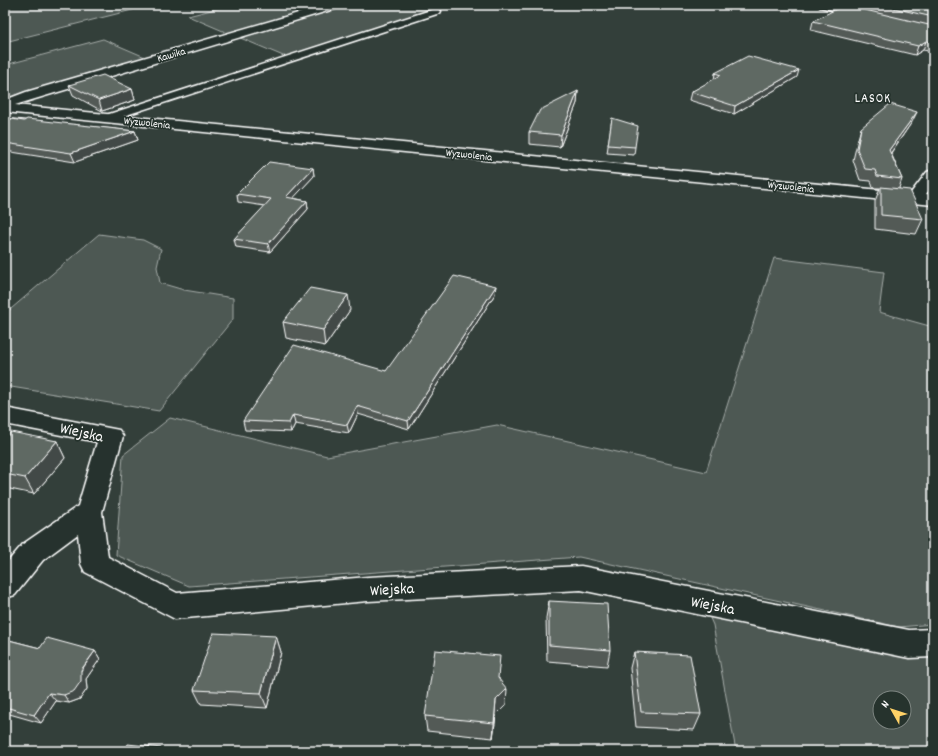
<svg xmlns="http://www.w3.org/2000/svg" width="938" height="756" font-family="Dekko,sans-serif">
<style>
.green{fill:#4d5853;stroke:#a6aca9;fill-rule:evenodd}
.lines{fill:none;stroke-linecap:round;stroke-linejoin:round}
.lane-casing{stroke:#fff;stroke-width:3}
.street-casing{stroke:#fff;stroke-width:3}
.lane{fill:#26332d;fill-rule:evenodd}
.street{fill:#26332d;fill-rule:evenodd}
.wall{fill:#525a56;stroke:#fff}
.shaded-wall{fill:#424a46;stroke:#fff}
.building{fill:#5f6964;stroke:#fff}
.labels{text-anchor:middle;stroke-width:3.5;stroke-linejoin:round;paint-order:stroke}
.far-street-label{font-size:11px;fill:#fff;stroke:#26332d}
.far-quarter-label{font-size:13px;letter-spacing:1px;fill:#fff;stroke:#26332d}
.near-street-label{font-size:16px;fill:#fff;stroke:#26332d}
</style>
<rect width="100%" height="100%" fill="#333f3a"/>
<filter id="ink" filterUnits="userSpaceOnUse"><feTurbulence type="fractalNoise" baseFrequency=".025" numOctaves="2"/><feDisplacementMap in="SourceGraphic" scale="8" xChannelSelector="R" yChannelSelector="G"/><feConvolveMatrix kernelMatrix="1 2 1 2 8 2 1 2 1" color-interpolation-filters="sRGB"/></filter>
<g filter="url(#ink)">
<!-- green -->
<g class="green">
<path d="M 5,5 L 152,5 L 5,42 Z"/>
<path d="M 225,5 L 329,5 L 230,34 L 188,16 L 227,6 Z"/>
<path d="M 345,5 L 450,5 L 288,58 L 238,37 Z"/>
<path d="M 103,39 L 145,57 L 5,100 L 5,65 Z"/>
<path d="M 99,234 L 143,240 L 161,249 L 157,267 L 160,283 L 184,290 L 233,298 L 233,319 L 159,411 L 5,386 L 5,314 Z"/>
<path d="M 774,258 L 884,272 L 879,312 L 933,327 L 930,441 L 933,442 L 933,624 L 899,627 L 579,557 L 189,586 L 116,555 L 123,455 L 170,418 L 327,456 L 497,425 L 706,472 Z"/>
<path d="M 709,616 L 933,655 L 933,751 L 736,751 L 713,625 ZM 880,698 L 904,698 L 904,722 L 880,722 Z"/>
</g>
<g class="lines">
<!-- lane casing -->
<g class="lane-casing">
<path id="lane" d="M 437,8 L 441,11 L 440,13 L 111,120 L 103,120 L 101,118 L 103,116 Z"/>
</g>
<!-- street casing -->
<g class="street-casing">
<g id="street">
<path d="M 326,5 L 342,5 L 341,7 L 15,105 L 911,193 L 927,172 L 933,170 L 933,186 L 926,194 L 933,195 L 933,205 L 5,112 L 5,100 L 26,92 Z"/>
<path d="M 819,5 L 836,5 L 872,14 L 873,16 L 868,19 L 820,7 Z"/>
<path d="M 5,408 L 119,430 L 123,436 L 102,512 L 108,557 L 177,593 L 368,577 L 581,566 L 909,630 L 933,629 L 933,657 L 909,658 L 581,590 L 368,601 L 175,619 L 85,572 L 81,564 L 78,534 L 43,560 L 15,595 L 5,598 L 5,565 L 23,544 L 78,506 L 97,442 L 5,424 Z"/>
</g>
</g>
<!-- lane -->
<use href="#lane" class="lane"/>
<!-- street -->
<use href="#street" class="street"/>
</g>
<!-- wall -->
<g class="wall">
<path d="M 854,5 L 933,5 L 933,52 L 923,50 L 915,55 L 811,30 L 813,21 L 853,7 Z"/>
<path d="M 715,73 L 797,77 L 734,114 L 689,100 L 691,92 L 714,80 Z"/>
<path d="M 69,85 L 132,89 L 135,100 L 102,111 L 73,95 Z"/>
<path d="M 578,91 L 577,103 L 560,147 L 529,144 L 529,132 Z"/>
<path d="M 5,118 L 135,131 L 138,140 L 75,162 L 5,151 Z"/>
<path d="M 612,118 L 635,147 L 634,155 L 607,153 Z"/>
<path d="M 912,122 L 891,153 L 902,179 L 899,188 L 923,219 L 916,234 L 875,229 L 875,201 L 880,188 L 873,188 L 871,181 L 860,180 L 853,160 L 858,139 L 861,128 Z"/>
<path d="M 313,168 L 314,176 L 293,198 L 307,201 L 308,209 L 270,252 L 236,247 L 234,239 L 265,206 L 238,202 L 237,194 Z"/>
<path d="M 495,294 L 409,429 L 358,414 L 349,433 L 295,424 L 291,432 L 245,430 L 243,421 L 386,371 Z"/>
<path d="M 350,310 L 325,346 L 286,338 L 283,322 Z"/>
<path d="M 5,439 L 57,441 L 65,458 L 34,494 L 5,488 Z"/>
<path d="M 549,601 L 610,650 L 607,666 L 547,661 L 546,618 Z"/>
<path d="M 276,636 L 281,652 L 267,708 L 201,704 L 194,690 Z"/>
<path d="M 5,639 L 40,648 L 95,651 L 100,659 L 86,679 L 87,689 L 80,699 L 69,703 L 56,701 L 41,723 L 6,713 L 5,712 Z"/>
<path d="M 634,652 L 701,714 L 694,730 L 636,727 L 630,668 Z"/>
<path d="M 499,678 L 506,705 L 496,715 L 493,738 L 427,731 L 425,716 Z"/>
</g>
<!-- shaded-wall -->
<g class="shaded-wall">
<path d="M 926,41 L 923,50 L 915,55 L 918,46 Z"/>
<path d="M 799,70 L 797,77 L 734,114 L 735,106 Z"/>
<path d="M 132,89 L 135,100 L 102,111 L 99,100 Z"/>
<path d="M 578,91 L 577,103 L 560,147 L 561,135 Z"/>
<path d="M 917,112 L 912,122 L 885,161 L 889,150 Z"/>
<path d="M 135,131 L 138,140 L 75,162 L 71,153 Z"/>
<path d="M 313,168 L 314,176 L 287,205 L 286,197 Z"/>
<path d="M 307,201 L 308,209 L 270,252 L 268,244 Z"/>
<path d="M 496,286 L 495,294 L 409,429 L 408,421 Z"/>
<path d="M 348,295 L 350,310 L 325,346 L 323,330 Z"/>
<path d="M 357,406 L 358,414 L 349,433 L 347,425 Z"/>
<path d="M 293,415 L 295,424 L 291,432 L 289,423 Z"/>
<path d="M 57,441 L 65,458 L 34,494 L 25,478 Z"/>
<path d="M 276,636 L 281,652 L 267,708 L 261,693 Z"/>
<path d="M 95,651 L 100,659 L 86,679 L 87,689 L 80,699 L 69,703 L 64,695 Z"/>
<path d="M 507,689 L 506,705 L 496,715 L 493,738 L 496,700 Z"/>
<path d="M 49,693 L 56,701 L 41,723 L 34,715 Z"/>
</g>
<!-- building -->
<g class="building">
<path d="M 844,5 L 933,26 L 933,42 L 926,41 L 918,46 L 813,21 Z"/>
<path d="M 880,5 L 933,5 L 933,17 Z"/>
<path d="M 748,56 L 799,70 L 735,106 L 691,92 L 721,75 L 715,73 Z"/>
<path d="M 103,75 L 132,89 L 99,100 L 69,85 Z"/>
<path d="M 578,91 L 561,135 L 529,132 L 540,110 Z"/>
<path d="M 890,104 L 917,112 L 889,150 L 902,179 L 877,176 L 875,170 L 865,169 L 857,149 L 861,128 Z"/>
<path d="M 5,118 L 24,121 L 27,119 L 135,131 L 71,153 L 5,143 Z"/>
<path d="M 612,118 L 638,126 L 635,147 L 608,145 Z"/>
<path d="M 269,162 L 313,168 L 286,197 L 307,201 L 268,244 L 234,239 L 271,199 L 237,194 Z"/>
<path d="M 881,187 L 910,190 L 923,219 L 881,215 Z"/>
<path d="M 454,276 L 496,286 L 408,421 L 357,406 L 347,425 L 293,415 L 289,423 L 243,421 L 294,345 L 386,371 Z"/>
<path d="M 310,288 L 348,295 L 323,330 L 283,322 Z"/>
<path d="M 11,432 L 57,441 L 25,478 L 5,474 L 5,439 Z"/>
<path d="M 549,601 L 607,604 L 610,650 L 549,645 Z"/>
<path d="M 213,633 L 276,636 L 261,693 L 194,690 Z"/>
<path d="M 47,638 L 95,651 L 81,670 L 81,681 L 74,691 L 64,695 L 49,693 L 34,715 L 5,707 L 5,695 L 6,693 L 5,693 L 5,639 L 40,648 Z"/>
<path d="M 435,650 L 500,656 L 498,678 L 507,689 L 496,700 L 494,723 L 425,716 Z"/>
<path d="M 634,652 L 690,655 L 701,714 L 641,712 Z"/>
<path d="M 128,744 L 161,748 L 160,751 L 125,751 Z"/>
</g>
</g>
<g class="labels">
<!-- far-street labels -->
<g class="far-street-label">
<text transform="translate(171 54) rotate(-16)" y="4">Kawika</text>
<text transform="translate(147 122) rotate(6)" y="4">Wyzwolenia</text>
<text transform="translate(469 154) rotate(6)" y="4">Wyzwolenia</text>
<text transform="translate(791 186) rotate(6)" y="4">Wyzwolenia</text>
</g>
<!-- far-quarter labels -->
<g class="far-quarter-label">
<text x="873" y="102">LASOK</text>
</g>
<!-- near-street labels -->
<g class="near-street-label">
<text transform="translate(82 431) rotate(13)" y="6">Wiejska</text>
<text transform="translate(392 588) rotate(-3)" y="6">Wiejska</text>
<text transform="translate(713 604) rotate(11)" y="6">Wiejska</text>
</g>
</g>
<!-- margin -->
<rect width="938" height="756" fill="none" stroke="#26332d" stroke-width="20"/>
<rect x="10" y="10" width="918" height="736" fill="none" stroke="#fff" stroke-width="1.5" filter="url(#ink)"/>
<!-- north arrow -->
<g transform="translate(892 710) rotate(309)"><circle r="19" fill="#26332d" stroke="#7d8581"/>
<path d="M0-3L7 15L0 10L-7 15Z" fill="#ffd166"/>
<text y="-6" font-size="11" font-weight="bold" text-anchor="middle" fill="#ffffff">N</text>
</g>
</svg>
